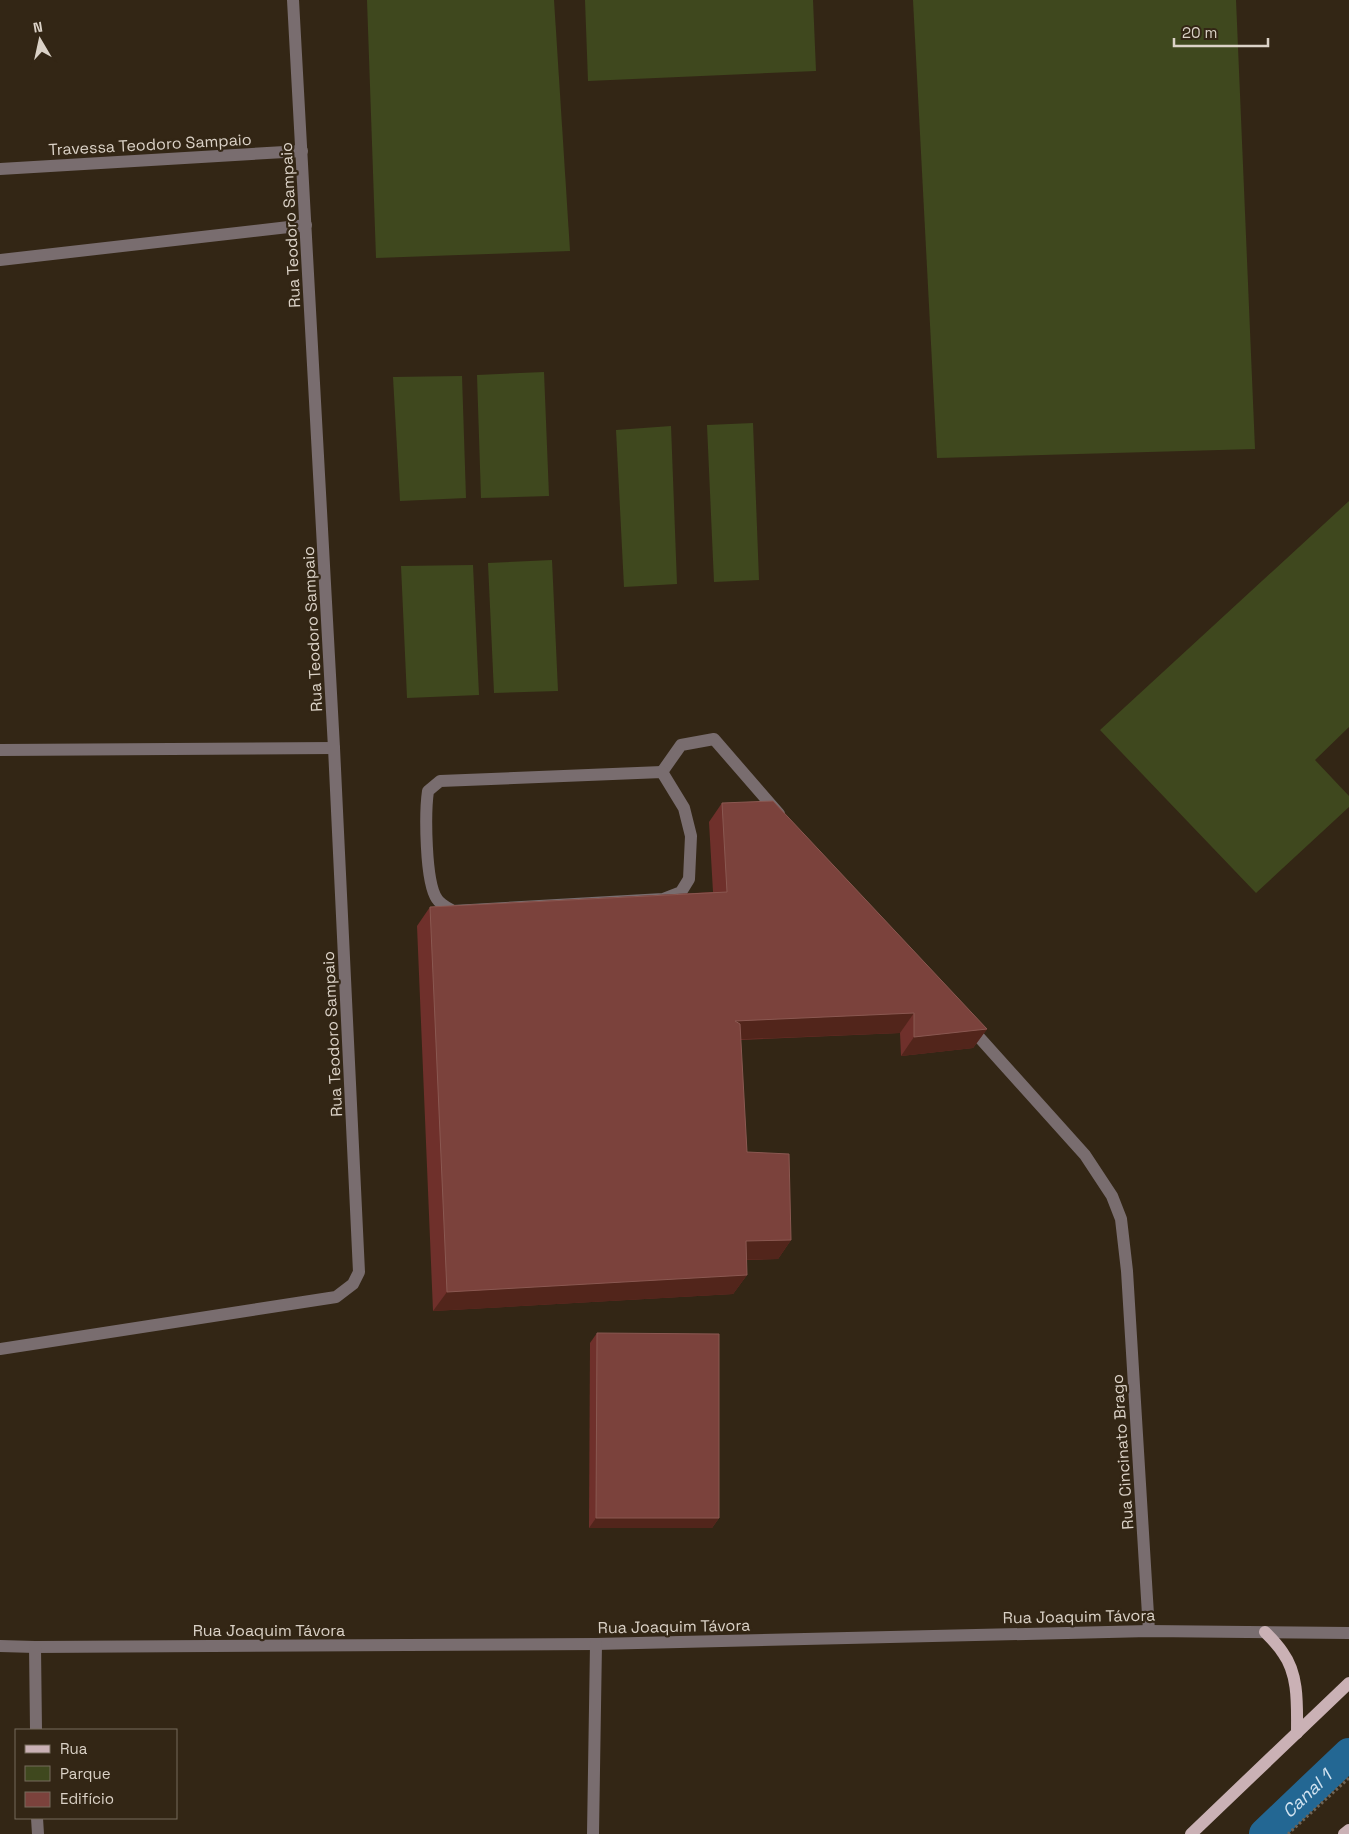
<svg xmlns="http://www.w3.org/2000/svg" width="1349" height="1834" font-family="'Space Grotesk',sans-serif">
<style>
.green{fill:#3f481e}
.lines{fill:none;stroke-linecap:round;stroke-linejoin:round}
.canal{stroke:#236793;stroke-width:32}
.path{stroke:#716556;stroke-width:3;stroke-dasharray:2.5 2.5;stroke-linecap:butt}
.minor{stroke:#796d6f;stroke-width:12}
.major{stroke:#cab1b5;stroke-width:12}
.wall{fill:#6f302b}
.shaded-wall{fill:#52251b}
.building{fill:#7b423c;stroke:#8a5851}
.labels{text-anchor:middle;stroke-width:4.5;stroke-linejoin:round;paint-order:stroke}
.street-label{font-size:16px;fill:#dbd2c7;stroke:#332615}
.water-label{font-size:18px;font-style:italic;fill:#d3e4f1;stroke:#332615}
</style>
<rect width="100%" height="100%" fill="#332615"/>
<!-- green -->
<g class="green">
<path d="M 367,0 L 554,0 L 570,251 L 376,258 Z"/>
<path d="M 585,0 L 813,0 L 816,71 L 588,81 Z"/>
<path d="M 913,0 L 1236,0 L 1255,449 L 937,458 Z"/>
<path d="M 544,372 L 549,496 L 481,498 L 477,375 Z"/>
<path d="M 462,376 L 466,498 L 400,501 L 393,377 Z"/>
<path d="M 753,423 L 759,580 L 714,582 L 707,425 Z"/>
<path d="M 671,426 L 677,584 L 624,587 L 616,430 Z"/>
<path d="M 1349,501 L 1349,727 L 1315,760 L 1349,796 L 1349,807 L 1256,893 L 1100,730 Z"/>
<path d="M 552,560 L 558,691 L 494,693 L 488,563 Z"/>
<path d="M 473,565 L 479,695 L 407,698 L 401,566 Z"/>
</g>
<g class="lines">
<!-- canal -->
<path class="canal" id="s1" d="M 1265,1834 L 1349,1754"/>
<!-- path -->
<path class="path" d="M 1288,1834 L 1349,1778"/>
<!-- minor -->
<g class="minor">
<path d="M 0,169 L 302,151"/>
<path d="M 0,260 L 306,225"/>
<path d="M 0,750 L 334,748"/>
<path d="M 662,772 L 681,745 L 714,739 L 779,814"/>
<path d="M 662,772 L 684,808 L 691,836 L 689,879 L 681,892 L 663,899 L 453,911 C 448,908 440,904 437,899 C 425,882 425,812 428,791 L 440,781 Z"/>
<path d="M 969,1026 L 1085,1155 L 1112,1196 L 1121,1219 L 1127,1271 L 1149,1631"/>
<path d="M 0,1349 L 336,1297 L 353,1284 L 359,1272 L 334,748 L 293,0"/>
<path d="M 0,1646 L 35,1647 L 596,1644 L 1149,1631 L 1349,1633"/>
<path d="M 35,1647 L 36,1730"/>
<path d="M 37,1818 L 38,1834"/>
<path d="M 593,1834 L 596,1644"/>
</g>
<!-- major -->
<g class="major">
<path d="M 1265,1632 C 1271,1638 1278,1645 1283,1653 C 1299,1675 1297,1706 1297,1733"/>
<path d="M 1191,1834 L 1349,1683"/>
<path d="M 1344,1834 L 1349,1830"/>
</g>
</g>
<!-- wall -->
<g class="wall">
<path d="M 722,803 L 987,1029 L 973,1048 L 901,1056 L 900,1033 L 740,1040 L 747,1152 L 791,1240 L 778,1259 L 746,1260 L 747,1275 L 733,1294 L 433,1311 L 417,926 L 430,907 L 713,892 L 709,822 Z"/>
<path d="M 597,1333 L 719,1518 L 712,1528 L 589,1528 L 590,1343 Z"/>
</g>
<!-- shaded-wall -->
<g class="shaded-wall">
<path d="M 914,1013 L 900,1033 L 721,1040 L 735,1021 Z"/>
<path d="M 987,1029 L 973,1048 L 901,1056 L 914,1037 Z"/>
<path d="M 791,1240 L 778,1259 L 733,1260 L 746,1241 Z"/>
<path d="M 747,1275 L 733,1294 L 433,1311 L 447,1292 Z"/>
<path d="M 596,1518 L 719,1518 L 712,1528 L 589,1528 Z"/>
</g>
<!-- building -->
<g class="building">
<path d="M 773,801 L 987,1029 L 914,1037 L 914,1013 L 735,1021 L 740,1024 L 747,1152 L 789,1154 L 791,1240 L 746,1241 L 747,1275 L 447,1292 L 430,907 L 727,892 L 722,803 Z"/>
<path d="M 597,1333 L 719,1334 L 719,1518 L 596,1518 Z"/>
</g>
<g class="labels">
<!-- street labels -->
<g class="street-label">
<text transform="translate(150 144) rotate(-3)" y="6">Travessa Teodoro Sampaio</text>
<text transform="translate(290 225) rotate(-93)" y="6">Rua Teodoro Sampaio</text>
<text transform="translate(312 629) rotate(-93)" y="6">Rua Teodoro Sampaio</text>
<text transform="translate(332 1034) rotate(-93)" y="6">Rua Teodoro Sampaio</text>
<text transform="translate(1122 1452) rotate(-94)" y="6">Rua Cincinato Brago</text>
<text transform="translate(1079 1616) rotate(-1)" y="6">Rua Joaquim Távora</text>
<text transform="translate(674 1626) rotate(-1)" y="6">Rua Joaquim Távora</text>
<text x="269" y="1636">Rua Joaquim Távora</text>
</g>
<!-- water labels -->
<g class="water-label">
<text dy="6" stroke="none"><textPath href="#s1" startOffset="58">Canal 1</textPath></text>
</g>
</g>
<!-- legend -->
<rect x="15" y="1729" width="162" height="90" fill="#332615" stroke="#766b5c"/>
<rect x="25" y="1745" width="25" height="8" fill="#cab1b5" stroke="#766b5c"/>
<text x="60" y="1754" font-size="15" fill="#dbd2c7">Rua</text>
<rect x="25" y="1766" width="25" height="15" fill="#3f481e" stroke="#766b5c"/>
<text x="60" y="1779" font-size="15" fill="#dbd2c7">Parque</text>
<rect x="25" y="1792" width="25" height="15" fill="#7b423c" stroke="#766b5c"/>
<text x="60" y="1804" font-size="15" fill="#dbd2c7">Edifício</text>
<!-- north arrow -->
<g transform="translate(40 40) rotate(351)" stroke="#332615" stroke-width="4" paint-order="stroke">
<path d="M0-4L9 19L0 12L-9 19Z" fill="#dbd2c7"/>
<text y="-8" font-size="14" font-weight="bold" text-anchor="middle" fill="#dbd2c7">N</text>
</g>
<!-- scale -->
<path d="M1174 38v8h94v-8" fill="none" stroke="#dbd2c7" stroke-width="2.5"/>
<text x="1182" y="38" font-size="15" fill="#dbd2c7" stroke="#332615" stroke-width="4" paint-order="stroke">20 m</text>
</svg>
